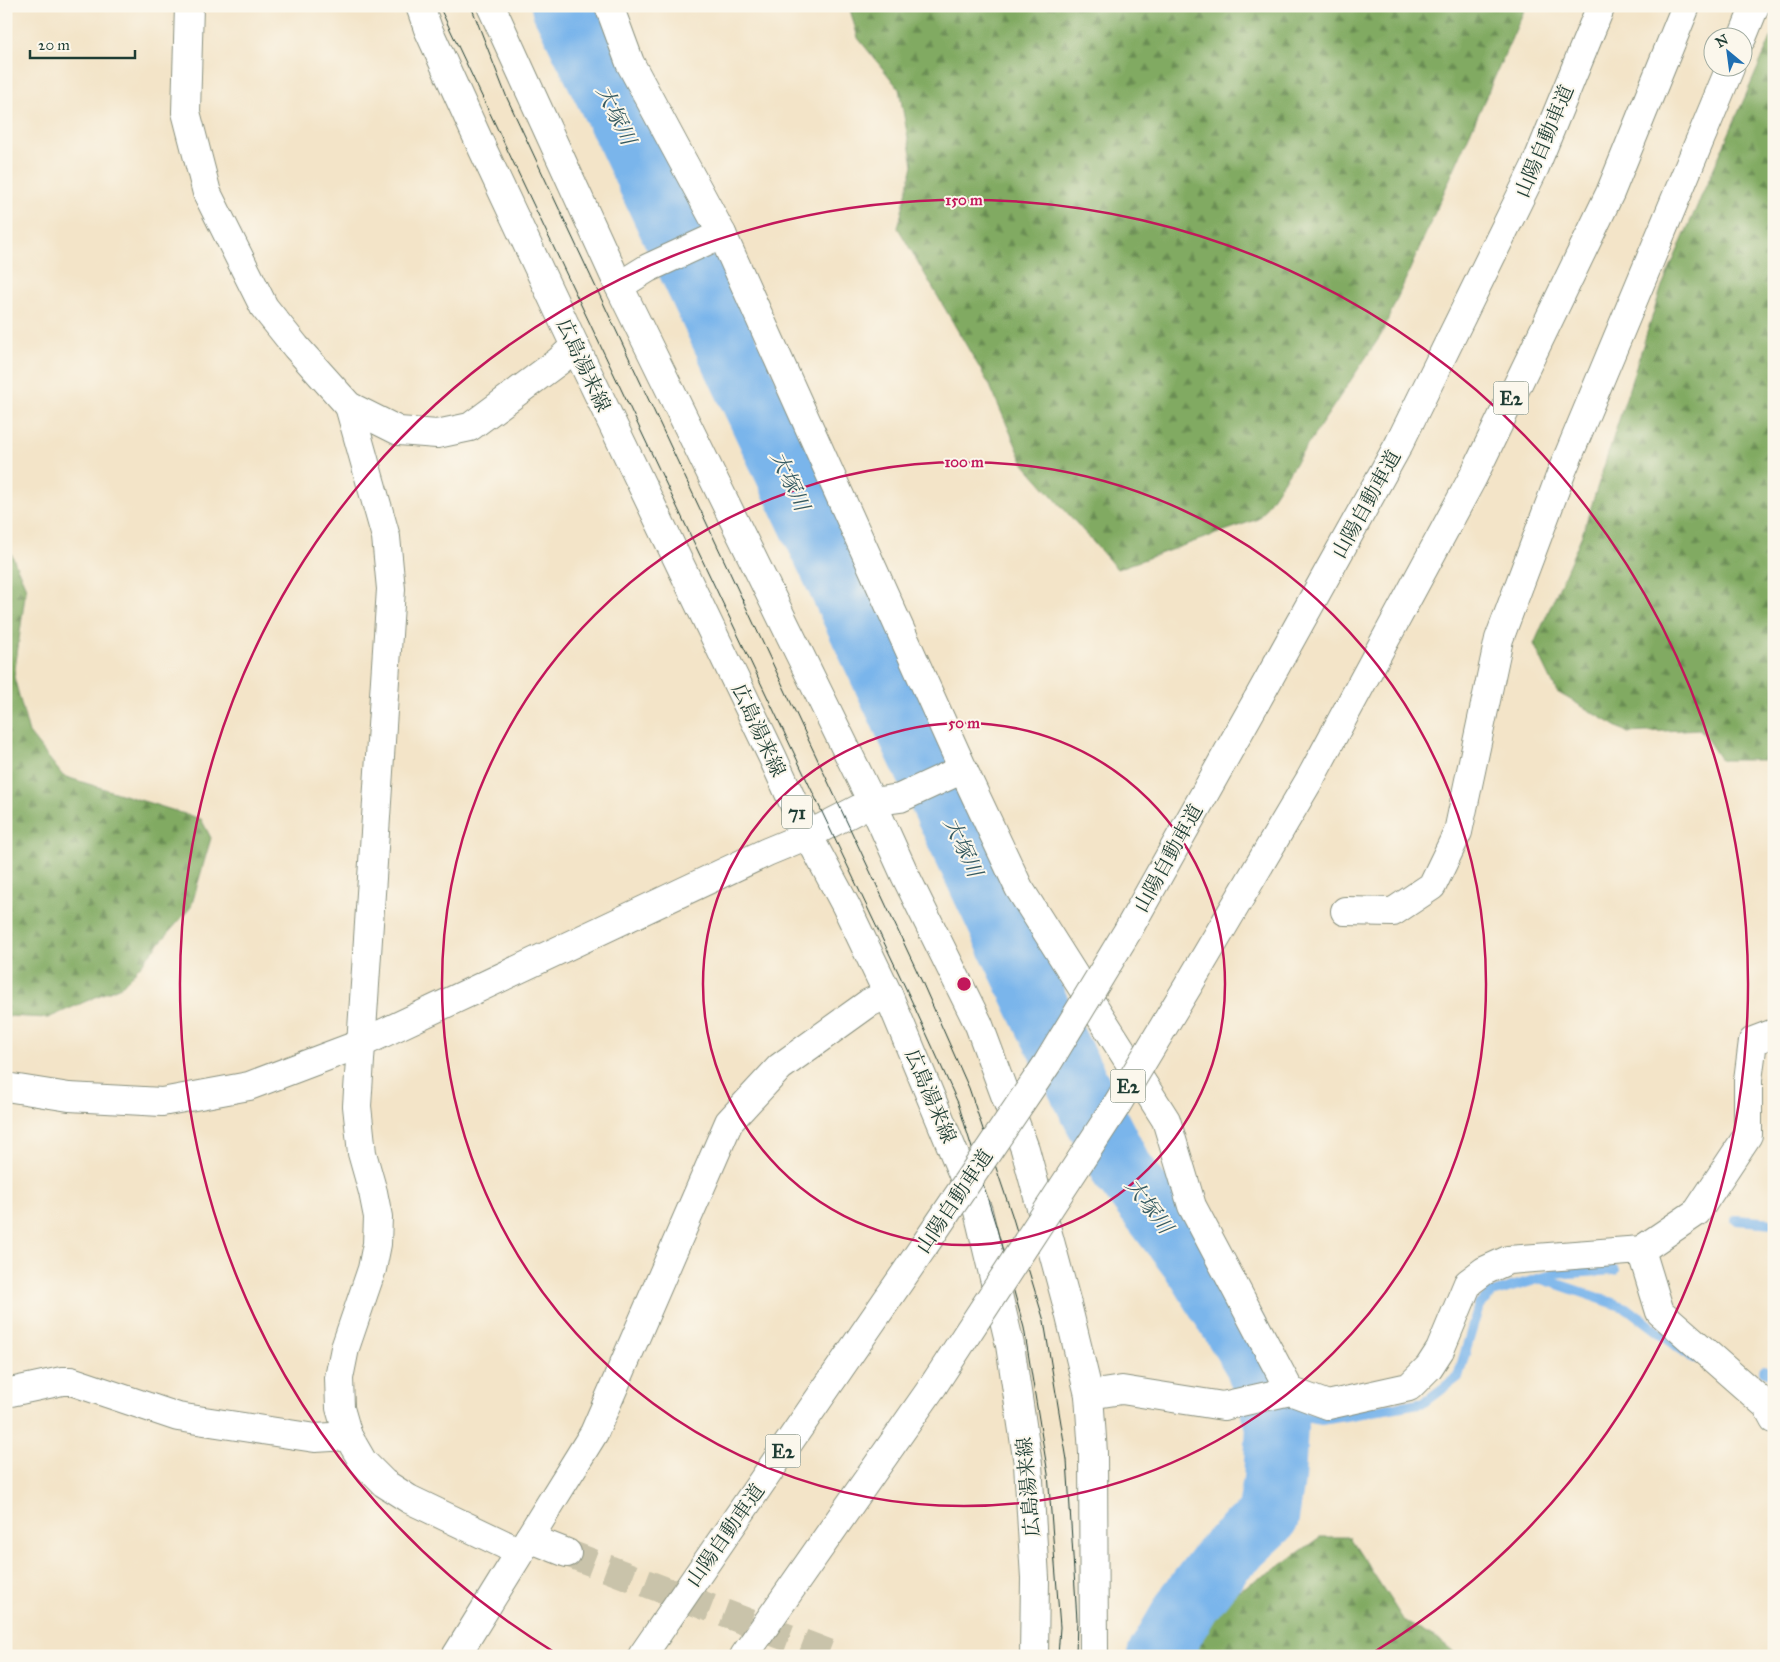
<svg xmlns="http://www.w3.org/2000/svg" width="1780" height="1662" font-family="'IM FELL Great Primer','Noto Serif JP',serif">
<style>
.forest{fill:url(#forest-firs);stroke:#50744b}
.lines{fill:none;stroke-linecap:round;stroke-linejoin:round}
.stream{stroke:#7ab5eb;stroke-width:10}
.river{stroke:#7ab5eb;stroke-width:62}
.minor-tunnel{stroke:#c9c3aa;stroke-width:28;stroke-dasharray:28 14;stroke-linecap:butt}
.minor-casing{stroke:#89907e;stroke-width:30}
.major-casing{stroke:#89907e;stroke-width:30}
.highway-casing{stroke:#89907e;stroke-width:30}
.minor{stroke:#fff;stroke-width:28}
.major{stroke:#fff;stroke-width:28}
.highway{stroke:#fff;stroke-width:28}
.tram{stroke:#1f3d34;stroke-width:1}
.highway-bridge-casing{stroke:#89907e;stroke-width:30;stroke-linecap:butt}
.highway-bridge{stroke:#fff;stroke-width:28}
.ring{fill:none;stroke:#c2185b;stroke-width:2.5}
.labels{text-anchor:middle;stroke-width:4;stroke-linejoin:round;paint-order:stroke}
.shield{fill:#fbf7ec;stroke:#61756b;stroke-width:1}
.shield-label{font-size:19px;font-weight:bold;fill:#1f3d34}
.street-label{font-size:20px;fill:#1f3d34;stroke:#fbf7ec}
.water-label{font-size:21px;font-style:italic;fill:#365b62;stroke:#fbf7ec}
.centre{fill:#c2185b;stroke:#fbf7ec;stroke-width:2.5}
.ring-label{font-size:15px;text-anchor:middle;font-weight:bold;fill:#c2185b;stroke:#fbf7ec;stroke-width:4;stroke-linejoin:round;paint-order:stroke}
</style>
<defs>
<pattern id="forest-firs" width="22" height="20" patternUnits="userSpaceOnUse" patternTransform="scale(1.25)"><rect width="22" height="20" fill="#81aa62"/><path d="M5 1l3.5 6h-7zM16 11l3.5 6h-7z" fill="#698c52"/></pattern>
</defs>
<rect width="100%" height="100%" fill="#fbf7ec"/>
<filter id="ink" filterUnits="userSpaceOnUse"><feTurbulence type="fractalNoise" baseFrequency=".02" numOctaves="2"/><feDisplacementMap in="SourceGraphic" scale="10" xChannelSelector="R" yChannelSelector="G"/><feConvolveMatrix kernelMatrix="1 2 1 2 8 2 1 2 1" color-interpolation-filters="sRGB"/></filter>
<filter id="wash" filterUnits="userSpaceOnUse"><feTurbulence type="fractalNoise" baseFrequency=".0096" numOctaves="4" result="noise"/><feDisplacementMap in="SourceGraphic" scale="20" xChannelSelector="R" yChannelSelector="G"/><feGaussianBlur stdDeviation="1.12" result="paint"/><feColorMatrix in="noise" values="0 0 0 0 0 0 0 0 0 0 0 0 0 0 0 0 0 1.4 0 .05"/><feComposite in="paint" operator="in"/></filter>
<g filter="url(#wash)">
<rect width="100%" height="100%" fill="#f3e4c8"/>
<!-- forest -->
<g class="forest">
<path d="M 849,6 L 1526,6 L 1381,335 L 1258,519 L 1117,569 L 1024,464 L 990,386 L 898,228 L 913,165 L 899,89 L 858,38 Z"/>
<path d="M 1774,31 L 1774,760 L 1721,760 L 1700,729 L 1628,733 L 1557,692 L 1534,644 L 1582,535 L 1662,286 Z"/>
<path d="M 6,550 L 11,553 L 26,588 L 14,677 L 29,733 L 63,776 L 201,819 L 211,838 L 191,907 L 123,985 L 48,1018 L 6,1016 Z"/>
<path d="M 1320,1537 L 1350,1537 L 1404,1621 L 1443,1643 L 1459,1656 L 1177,1656 L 1230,1595 L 1277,1568 Z"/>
</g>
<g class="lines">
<!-- stream -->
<g class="stream">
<path d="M 1736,1220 L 1774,1223"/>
<path d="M 1540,1278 L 1627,1308 L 1694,1359"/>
<path d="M 1764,1371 L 1774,1374"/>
<path d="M 1273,1412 L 1322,1420 L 1425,1402 L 1458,1377 L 1479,1305 L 1492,1293 L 1555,1274 L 1615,1270"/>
</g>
<!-- river -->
<path class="river" d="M 562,6 L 629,140 L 1045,1021 L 1121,1168 L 1198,1269 L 1255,1362 L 1273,1412 L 1277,1426 L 1274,1479 L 1268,1517 L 1223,1559 L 1189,1603 L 1158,1656"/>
</g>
</g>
<g filter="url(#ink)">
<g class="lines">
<!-- minor-tunnel -->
<path class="minor-tunnel" d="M 567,1553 L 836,1656"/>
<!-- minor casing -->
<g class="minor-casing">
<g id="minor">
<path d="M 189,6 L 186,112 L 207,193 L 264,307 L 296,347 L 349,406 L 399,431 L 437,434 L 470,427 L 559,361 L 575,346"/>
<path d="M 609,6 L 630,63 L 722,234 L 963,769 L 1019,888 L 1166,1120 L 1192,1206 L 1290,1391"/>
<path d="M 1742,38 L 1755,6"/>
<path d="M 619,286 L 648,268 L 722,234"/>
<path d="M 349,406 L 386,537 L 391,589 L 357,1106 L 362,1153 L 373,1192 L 378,1217 L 377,1244 L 372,1269 L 345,1348 L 339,1378 L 340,1408 L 348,1436 L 363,1462 L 384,1483 L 409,1499 L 520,1552"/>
<path d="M 1345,911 L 1393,912 L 1432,886 L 1458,832 L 1499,639 L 1562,471 L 1730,68"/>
<path d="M 6,1087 L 69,1097 L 162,1102 L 249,1086 L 360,1044 L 767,852 L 808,835 L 872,802 L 900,798 L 963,769"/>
<path d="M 1641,1250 L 1660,1312 L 1767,1406 L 1774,1419"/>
<path d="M 6,1393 L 62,1381 L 71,1381 L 178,1417 L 315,1438 L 348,1436"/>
<path d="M 1089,1395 L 1122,1390 L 1223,1406 L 1290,1391 L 1328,1405 L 1409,1387 L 1429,1367 L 1440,1350 L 1468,1283 L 1484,1271 L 1508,1260 L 1641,1250 L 1697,1212 L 1748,1135 L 1748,1080 L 1753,1041 L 1774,1033"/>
<path d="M 529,1538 L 567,1553"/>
<path d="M 456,1656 L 594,1433 L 729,1122 L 780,1067 L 869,1003 L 888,994"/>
</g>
</g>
<!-- major casing -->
<g class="major-casing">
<g id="major">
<path d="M 420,6 L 428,29 L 483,150 L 575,346 L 772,756 L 808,835 L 846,906 L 888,994 L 978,1211 L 1010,1345 L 1028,1464 L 1035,1578 L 1034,1656"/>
<path d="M 491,6 L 619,286 L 872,802 L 905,875 L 979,1025 L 1025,1149 L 1067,1304 L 1089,1395 L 1093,1453 L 1094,1656"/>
</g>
</g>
<!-- highway casing -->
<g class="highway-casing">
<g id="highway">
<path d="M 1256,702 L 1399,444 L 1535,167 L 1601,6"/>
<path d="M 1310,779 L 1473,477 L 1610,193 L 1686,6"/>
<path d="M 642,1656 L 924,1246"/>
<path d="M 744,1656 L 933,1386"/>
</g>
</g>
<!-- minor -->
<use href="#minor" class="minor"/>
<!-- major -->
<use href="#major" class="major"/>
<!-- highway -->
<use href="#highway" class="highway"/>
<!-- tram -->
<g class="tram">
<path d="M 439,6 L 908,993 L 958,1103 L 997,1229 L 1024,1328 L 1048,1474 L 1060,1627 L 1058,1656"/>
<path d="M 471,6 L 507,98 L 923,984 L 969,1088 L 1012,1215 L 1044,1321 L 1067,1460 L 1077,1620 L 1076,1656"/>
</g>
<!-- highway-bridge casing -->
<g class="highway-bridge-casing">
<g id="highway-bridge">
<path d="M 924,1246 L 1047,1064 L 1127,932 L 1256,702"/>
<path d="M 933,1386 L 1116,1106 L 1191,981 L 1310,779"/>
</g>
</g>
<!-- highway-bridge -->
<use href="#highway-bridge" class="highway-bridge"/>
</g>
</g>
<!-- distance rings -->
<g class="ring">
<circle cx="964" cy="984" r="261"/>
<circle cx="964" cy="984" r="522"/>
<path d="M554 1652A784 784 0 1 1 1374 1652"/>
</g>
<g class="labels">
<!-- shield labels -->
<g class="shield">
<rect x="1493.5" y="381.5" width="35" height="33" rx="4"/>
<rect x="782" y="795.5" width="30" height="33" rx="4"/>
<rect x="1110.5" y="1069.5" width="35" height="33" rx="4"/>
<rect x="765.5" y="1434.5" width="35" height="33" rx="4"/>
</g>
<g class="shield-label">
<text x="1511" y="405">E2</text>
<text x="797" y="819">71</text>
<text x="1128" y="1093">E2</text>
<text x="783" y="1458">E2</text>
</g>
<!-- street labels -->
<g class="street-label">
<text transform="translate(1544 141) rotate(-67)" y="7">山陽自動車道</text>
<text transform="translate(584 365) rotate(65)" y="7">広島湯来線</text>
<text transform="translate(1366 504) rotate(-61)" y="7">山陽自動車道</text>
<text transform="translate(759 730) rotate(65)" y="7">広島湯来線</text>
<text transform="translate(1168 858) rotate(-61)" y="7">山陽自動車道</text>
<text transform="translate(931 1096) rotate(67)" y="7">広島湯来線</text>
<text transform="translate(954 1201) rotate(-56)" y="7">山陽自動車道</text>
<text transform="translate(1028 1487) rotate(-95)" y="7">広島湯来線</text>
<text transform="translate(725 1535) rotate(-55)" y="7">山陽自動車道</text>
</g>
<!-- water labels -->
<g class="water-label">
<text transform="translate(616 115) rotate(64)" y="7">大塚川</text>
<text transform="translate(790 481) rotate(65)" y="7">大塚川</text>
<text transform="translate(963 847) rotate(65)" y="7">大塚川</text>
<text transform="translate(1149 1206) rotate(53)" y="7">大塚川</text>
</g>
</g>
<circle cx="964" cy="984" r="8" class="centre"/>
<g class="ring-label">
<text x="964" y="205">150 m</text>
<text x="964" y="467">100 m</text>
<text x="964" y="728">50 m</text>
</g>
<!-- margin -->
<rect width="1780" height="1662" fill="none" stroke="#fbf7ec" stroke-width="25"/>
<!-- north arrow -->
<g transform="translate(1728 52) rotate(331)"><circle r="24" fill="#fbf7ec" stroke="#a3ada2"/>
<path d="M0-4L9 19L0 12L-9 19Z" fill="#1f6fb2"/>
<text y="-8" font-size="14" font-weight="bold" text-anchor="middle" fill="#1f3d34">N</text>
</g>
<!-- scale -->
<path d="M30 50v8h105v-8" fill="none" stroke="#1f3d34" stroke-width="2.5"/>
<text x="38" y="50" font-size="15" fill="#1f3d34" stroke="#fbf7ec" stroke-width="4" paint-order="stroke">20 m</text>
</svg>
